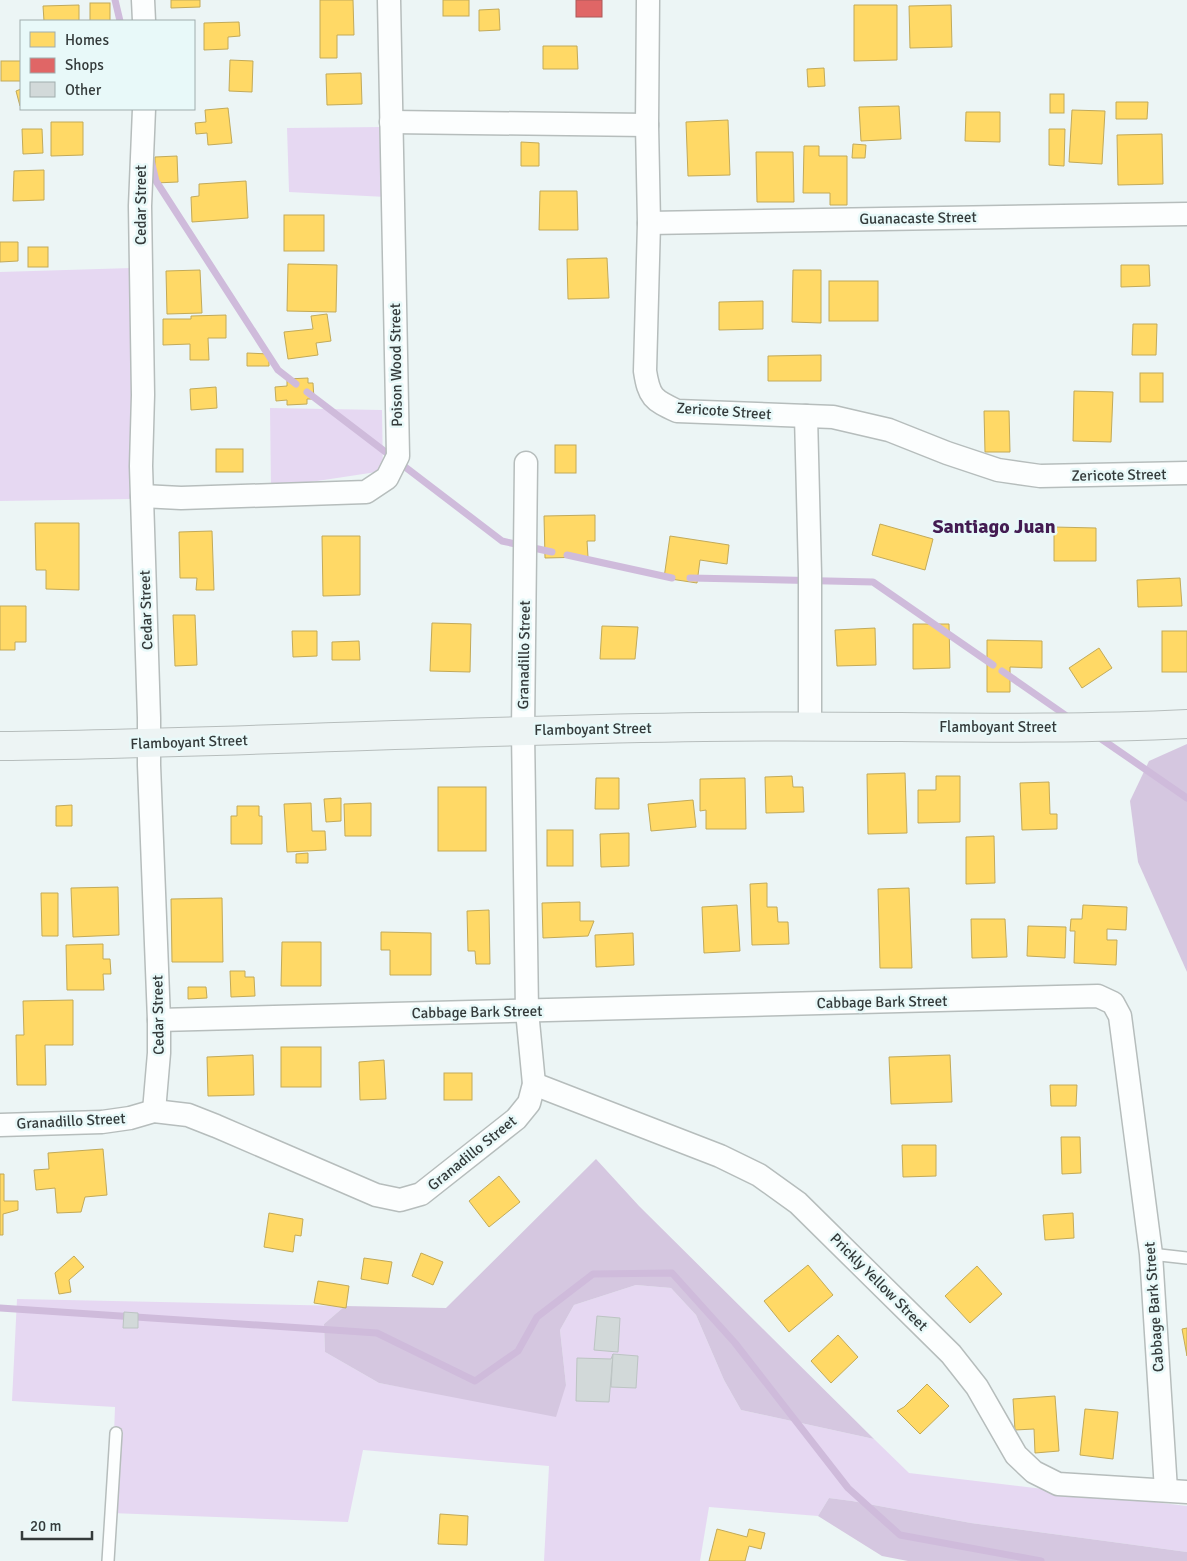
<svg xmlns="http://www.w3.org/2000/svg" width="1187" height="1561" font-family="Signika,sans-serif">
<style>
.green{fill:#e6d8f2}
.forest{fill:#d5c7e0}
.homes{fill:#ffd966;stroke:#c2aa59}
.shops{fill:#e06666;stroke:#ac5959}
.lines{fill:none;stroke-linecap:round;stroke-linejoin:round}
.stream{stroke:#cfbbdb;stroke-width:7}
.building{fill:#d2d9d9;stroke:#bcc4c3}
.lane-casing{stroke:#b6bdbc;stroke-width:14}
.street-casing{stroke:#b6bdbc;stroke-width:25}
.secondary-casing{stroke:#b6bdbc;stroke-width:30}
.lane{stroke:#fcfefe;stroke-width:11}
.street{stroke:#fcfefe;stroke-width:22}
.secondary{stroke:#edf4f4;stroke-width:28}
.labels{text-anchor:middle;stroke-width:5;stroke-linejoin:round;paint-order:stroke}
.street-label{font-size:15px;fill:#343b3b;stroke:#e8f9f9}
.district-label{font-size:20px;font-weight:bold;fill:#431c52;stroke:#e8f9f9}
</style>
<rect width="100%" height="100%" fill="#ecf5f5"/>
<!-- green -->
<g class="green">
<path d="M 382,127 L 386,197 L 289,192 L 287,128 Z"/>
<path d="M 132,268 L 131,499 L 0,501 L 0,272 Z"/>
<path d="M 270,408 L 382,410 L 383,471 L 271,488 Z"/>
<path d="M 636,1285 L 671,1288 L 696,1315 L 724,1380 L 741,1410 L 874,1439 L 909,1473 L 1187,1506 L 1187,1552 L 971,1523 L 852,1501 L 829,1498 L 818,1516 L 709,1507 L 700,1561 L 544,1561 L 549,1466 L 363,1450 L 348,1522 L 111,1513 L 115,1407 L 12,1401 L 17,1299 L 345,1306 L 324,1324 L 325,1352 L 379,1383 L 457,1397 L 566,1385 L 560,1330 L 574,1305 Z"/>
</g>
<!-- forest -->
<g class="forest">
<path d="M 1187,744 L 1187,972 L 1138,862 L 1130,801 L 1149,761 Z"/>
<path d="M 596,1159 L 639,1206 L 874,1439 L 741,1410 L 724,1380 L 696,1315 L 671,1288 L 636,1285 L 574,1305 L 560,1330 L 566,1385 L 556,1417 L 379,1383 L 325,1352 L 324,1324 L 345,1306 L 446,1308 Z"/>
<path d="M 829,1498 L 852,1501 L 971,1523 L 1187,1552 L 1187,1561 L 908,1561 L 882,1556 L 818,1516 Z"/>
</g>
<!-- homes -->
<g class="homes">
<path d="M 171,0 L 200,0 L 200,7 L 171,8 Z"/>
<path d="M 320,0 L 353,0 L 354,35 L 337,35 L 337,58 L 320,58 Z"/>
<rect x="443" y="0" width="26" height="16"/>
<rect x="90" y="3" width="20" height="18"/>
<path d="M 79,5 L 79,21 L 44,21 L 43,6 Z"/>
<path d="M 854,5 L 897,5 L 897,60 L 854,61 Z"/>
<path d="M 951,5 L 952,47 L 910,48 L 909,6 Z"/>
<path d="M 499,9 L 500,30 L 479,31 L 479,10 Z"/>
<path d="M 239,22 L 240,36 L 228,37 L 228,49 L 204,50 L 204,23 Z"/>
<path d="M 543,46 L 577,46 L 578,69 L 543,69 Z"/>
<path d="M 230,60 L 253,61 L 252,92 L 229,91 Z"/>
<rect x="1" y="61" width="20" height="20"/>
<path d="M 824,68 L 825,86 L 808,87 L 807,69 Z"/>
<path d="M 361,73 L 362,104 L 327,105 L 326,74 Z"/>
<path d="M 21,89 L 21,105 L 20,106 L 16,91 Z"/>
<rect x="1050" y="94" width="14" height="19"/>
<path d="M 1116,102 L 1148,102 L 1147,119 L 1116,119 Z"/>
<path d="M 899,106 L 901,139 L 861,141 L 859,107 Z"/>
<path d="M 228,108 L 232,143 L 208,145 L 207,133 L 196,134 L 195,123 L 206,122 L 205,110 Z"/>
<path d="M 1072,110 L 1105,111 L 1102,164 L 1069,162 Z"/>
<path d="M 966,112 L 1000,112 L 1000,142 L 965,141 Z"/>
<path d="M 728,120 L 730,175 L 688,176 L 686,122 Z"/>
<path d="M 51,122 L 83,122 L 83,155 L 51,156 Z"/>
<path d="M 22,129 L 42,129 L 43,153 L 23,154 Z"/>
<path d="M 1049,129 L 1065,129 L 1064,166 L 1049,165 Z"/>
<path d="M 1162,134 L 1163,184 L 1118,185 L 1117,135 Z"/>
<path d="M 521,142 L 539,143 L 539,166 L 521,166 Z"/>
<path d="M 853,144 L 866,145 L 865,158 L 852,158 Z"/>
<path d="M 804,146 L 819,146 L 819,156 L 847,156 L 847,205 L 830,205 L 830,193 L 803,193 Z"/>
<path d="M 756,152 L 793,152 L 794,202 L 757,202 Z"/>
<path d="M 177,156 L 178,182 L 155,183 L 155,157 Z"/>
<path d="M 44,170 L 44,200 L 13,201 L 14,171 Z"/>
<path d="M 246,181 L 248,218 L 192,222 L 191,197 L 199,196 L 199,184 Z"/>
<path d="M 540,191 L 577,191 L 578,230 L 539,230 Z"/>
<rect x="284" y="215" width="40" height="36"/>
<path d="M 0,242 L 18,242 L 18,261 L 0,262 Z"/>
<rect x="28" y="247" width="20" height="20"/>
<path d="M 607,258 L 609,298 L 568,299 L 567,259 Z"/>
<path d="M 288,264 L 337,265 L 336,312 L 287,311 Z"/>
<path d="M 1121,265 L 1149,265 L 1150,286 L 1121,287 Z"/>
<path d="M 200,270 L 202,313 L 167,314 L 166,271 Z"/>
<path d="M 793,270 L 821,270 L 821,323 L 792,322 Z"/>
<rect x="829" y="281" width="49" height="40"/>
<path d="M 763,301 L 763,329 L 719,330 L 719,302 Z"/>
<path d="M 327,314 L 331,341 L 316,343 L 318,355 L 288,359 L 284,332 L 313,329 L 311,316 Z"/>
<path d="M 226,315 L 226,338 L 208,338 L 209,360 L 190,360 L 190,344 L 163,345 L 163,319 L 191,319 L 191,316 Z"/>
<path d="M 1133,324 L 1157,324 L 1156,355 L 1132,355 Z"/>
<path d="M 247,353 L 269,354 L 269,366 L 247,366 Z"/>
<path d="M 821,355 L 821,381 L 768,381 L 768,356 Z"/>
<rect x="1140" y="373" width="23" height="29"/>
<path d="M 308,378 L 308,383 L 313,383 L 314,399 L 307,399 L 307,404 L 287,405 L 287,400 L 276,401 L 275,387 L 287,386 L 287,379 Z"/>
<path d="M 216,387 L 217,408 L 191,410 L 190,389 Z"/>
<path d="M 1074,391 L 1113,392 L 1111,442 L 1073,441 Z"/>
<path d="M 984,411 L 1009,411 L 1010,452 L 985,452 Z"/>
<rect x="555" y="445" width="21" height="28"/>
<rect x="216" y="449" width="27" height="23"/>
<path d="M 595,515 L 595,541 L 587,541 L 588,557 L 545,558 L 544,516 Z"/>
<path d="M 35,523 L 79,523 L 79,590 L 46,589 L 46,570 L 36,570 Z"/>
<path d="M 880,524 L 933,539 L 925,570 L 872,555 Z"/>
<path d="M 1054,527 L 1096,528 L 1096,561 L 1054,561 Z"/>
<path d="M 212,531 L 214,590 L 196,590 L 197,578 L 180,578 L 179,532 Z"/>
<path d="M 322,536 L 360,536 L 360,595 L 323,596 Z"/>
<path d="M 670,536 L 729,545 L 727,564 L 700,560 L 697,583 L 664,578 Z"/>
<path d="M 1180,578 L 1182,606 L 1138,607 L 1137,580 Z"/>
<path d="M 0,606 L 26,606 L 26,642 L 15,642 L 15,650 L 0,650 Z"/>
<path d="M 173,615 L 195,615 L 197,665 L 175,666 Z"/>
<path d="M 432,623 L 471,624 L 470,672 L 430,671 Z"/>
<path d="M 913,624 L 949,624 L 950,668 L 913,669 Z"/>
<path d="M 602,626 L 638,627 L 635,659 L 600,659 Z"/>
<path d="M 875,628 L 876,665 L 837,666 L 835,630 Z"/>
<path d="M 292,631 L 317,631 L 317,656 L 293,657 Z"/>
<rect x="1162" y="631" width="25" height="41"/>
<path d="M 987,640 L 1042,641 L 1042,668 L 1010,667 L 1010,692 L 987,692 Z"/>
<path d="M 359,641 L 360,660 L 332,660 L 332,642 Z"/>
<path d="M 1099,648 L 1112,668 L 1082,688 L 1069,668 Z"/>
<path d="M 905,773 L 907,833 L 868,834 L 867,774 Z"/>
<path d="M 792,776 L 793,787 L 803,787 L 804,812 L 766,813 L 765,777 Z"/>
<path d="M 936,776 L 960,776 L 960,822 L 918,823 L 918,790 L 936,790 Z"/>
<path d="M 596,778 L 619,778 L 619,809 L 595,809 Z"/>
<path d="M 745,778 L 746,829 L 706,829 L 706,810 L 700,811 L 700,779 Z"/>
<path d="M 1049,782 L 1050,814 L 1057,814 L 1057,829 L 1022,830 L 1020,783 Z"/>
<rect x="438" y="787" width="48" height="64"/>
<path d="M 341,798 L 341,821 L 326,822 L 324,799 Z"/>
<path d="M 693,800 L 696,827 L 651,831 L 648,804 Z"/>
<path d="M 311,803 L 312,831 L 325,831 L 326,850 L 287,852 L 284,804 Z"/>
<path d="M 371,803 L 371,836 L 345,836 L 344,804 Z"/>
<path d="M 72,805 L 72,826 L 56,826 L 56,806 Z"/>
<path d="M 237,806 L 259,806 L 259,816 L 262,816 L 262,844 L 231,844 L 231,816 L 237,816 Z"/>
<rect x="547" y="830" width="26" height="36"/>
<path d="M 629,833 L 629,866 L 601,867 L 600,834 Z"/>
<path d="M 994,836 L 995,883 L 966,884 L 966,837 Z"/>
<path d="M 308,853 L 308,863 L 296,863 L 296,854 Z"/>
<path d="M 767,883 L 767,907 L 777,907 L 778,922 L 788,922 L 789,944 L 752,945 L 750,884 Z"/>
<path d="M 118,887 L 119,935 L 73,937 L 71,888 Z"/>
<path d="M 909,888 L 912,968 L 880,968 L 878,889 Z"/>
<path d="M 41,893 L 58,893 L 58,936 L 42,936 Z"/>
<path d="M 222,898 L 223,962 L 172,962 L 171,899 Z"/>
<path d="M 580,902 L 580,921 L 594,921 L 588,936 L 543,938 L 542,903 Z"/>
<path d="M 737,905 L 740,951 L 704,953 L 702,907 Z"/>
<path d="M 1083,905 L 1127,907 L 1126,930 L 1107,929 L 1107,940 L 1117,940 L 1116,965 L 1074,963 L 1075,931 L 1070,931 L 1071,919 L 1082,919 Z"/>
<path d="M 489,910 L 490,964 L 476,964 L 475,951 L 468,951 L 467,911 Z"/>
<path d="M 971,919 L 1005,919 L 1007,957 L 972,958 Z"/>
<path d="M 1028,926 L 1066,927 L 1065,958 L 1027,956 Z"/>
<path d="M 381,932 L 431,933 L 431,975 L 390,975 L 390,950 L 381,950 Z"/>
<path d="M 633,933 L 634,965 L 596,967 L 595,935 Z"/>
<path d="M 282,942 L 321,942 L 321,986 L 281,986 Z"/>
<path d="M 103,944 L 103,959 L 110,959 L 111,974 L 103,974 L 104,990 L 67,990 L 66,945 Z"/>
<path d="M 230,971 L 245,971 L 245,977 L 254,977 L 255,996 L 231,997 Z"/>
<path d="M 188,987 L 206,987 L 207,998 L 188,999 Z"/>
<path d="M 73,1000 L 73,1045 L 45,1045 L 46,1085 L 17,1085 L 16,1035 L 24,1035 L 23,1001 Z"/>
<rect x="281" y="1047" width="40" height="40"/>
<path d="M 253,1055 L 254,1095 L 208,1096 L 207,1057 Z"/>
<path d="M 950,1055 L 952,1102 L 891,1104 L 889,1057 Z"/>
<path d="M 384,1060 L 386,1099 L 360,1100 L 359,1062 Z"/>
<rect x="444" y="1073" width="28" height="27"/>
<path d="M 1050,1085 L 1077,1085 L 1076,1106 L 1051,1106 Z"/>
<path d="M 1061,1137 L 1080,1137 L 1081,1173 L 1062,1174 Z"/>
<path d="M 902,1145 L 936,1145 L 936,1176 L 903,1177 Z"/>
<path d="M 103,1149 L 107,1195 L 85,1197 L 81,1212 L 57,1213 L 55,1188 L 36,1190 L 34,1170 L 49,1169 L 48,1153 Z"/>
<path d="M 0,1174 L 4,1174 L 4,1201 L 18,1201 L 18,1210 L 3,1214 L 3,1235 L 0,1235 Z"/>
<path d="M 499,1176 L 520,1202 L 489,1227 L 469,1201 Z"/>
<path d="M 269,1213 L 303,1219 L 301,1236 L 295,1235 L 293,1252 L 264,1247 Z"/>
<path d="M 1073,1213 L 1074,1238 L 1045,1240 L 1043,1215 Z"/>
<path d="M 421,1253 L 443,1262 L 433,1285 L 412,1276 Z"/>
<path d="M 74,1256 L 84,1267 L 69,1280 L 71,1292 L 59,1294 L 55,1273 Z"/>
<path d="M 364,1258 L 392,1262 L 388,1284 L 361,1279 Z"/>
<path d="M 808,1265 L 833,1295 L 789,1332 L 764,1301 Z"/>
<path d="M 977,1266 L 1002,1294 L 970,1323 L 945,1296 Z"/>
<path d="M 318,1281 L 349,1286 L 346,1308 L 314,1303 Z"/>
<path d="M 1187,1328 L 1187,1356 L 1182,1329 Z"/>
<path d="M 838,1335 L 858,1357 L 831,1383 L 811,1361 Z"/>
<path d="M 927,1384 L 949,1406 L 920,1434 L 897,1411 L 904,1407 Z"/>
<path d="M 1055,1396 L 1059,1451 L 1035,1453 L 1034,1429 L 1015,1430 L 1013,1399 Z"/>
<path d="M 1085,1409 L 1118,1412 L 1113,1459 L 1080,1455 Z"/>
<path d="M 440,1514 L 468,1516 L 467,1545 L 438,1544 Z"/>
<path d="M 717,1529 L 747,1537 L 749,1529 L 765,1533 L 761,1549 L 749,1546 L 745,1561 L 709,1561 Z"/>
</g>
<!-- shops -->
<rect class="shops" x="576" y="0" width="26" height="17"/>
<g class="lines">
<!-- stream -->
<g class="stream">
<path d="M 115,0 L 120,21"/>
<path d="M 151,160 L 156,181 L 278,370 L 296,384"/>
<path d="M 307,392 L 502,541 L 552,552"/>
<path d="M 567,555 L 672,578"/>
<path d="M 690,578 L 873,582 L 993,665"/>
<path d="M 1002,671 L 1071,719"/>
<path d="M 1097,736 L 1187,798"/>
<path d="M 0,1308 L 377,1333 L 475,1381 L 518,1351 L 537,1317 L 593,1274 L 672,1273 L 735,1343 L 848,1488 L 900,1535 L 1041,1561"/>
</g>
</g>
<!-- building -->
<g class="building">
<path d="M 124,1312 L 138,1313 L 138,1328 L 123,1328 Z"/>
<path d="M 597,1316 L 620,1318 L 618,1352 L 594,1350 Z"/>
<path d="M 613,1354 L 609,1402 L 576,1401 L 577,1358 L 611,1359 Z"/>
<path d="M 613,1354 L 638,1356 L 636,1388 L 611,1387 Z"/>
</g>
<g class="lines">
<!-- lane casing -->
<g class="lane-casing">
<g id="lane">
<path d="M 1151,1254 L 1187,1258"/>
<path d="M 108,1561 L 116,1433"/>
</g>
</g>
<!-- street casing -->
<g class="street-casing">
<g id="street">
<path d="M 143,0 L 144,21"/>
<path d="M 648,0 L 647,125 L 649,223 L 645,371 C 649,397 653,400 677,411 L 833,417 L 889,430 L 947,453 L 998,470 L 1040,476 L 1187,473"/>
<path d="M 144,109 L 140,206 L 143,395 L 141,466 L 149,718 L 149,765 L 159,1020 L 159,1053 L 154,1111"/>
<path d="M 391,122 L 647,125"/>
<path d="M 649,223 L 1187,214"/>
<path d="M 806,416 L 810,574 L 810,726"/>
<path d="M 142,496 L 181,498 L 366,492 L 387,478 L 398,456 L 389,0"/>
<path d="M 159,1020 L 1098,996 L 1113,1003 L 1120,1016 L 1151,1254 L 1166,1490"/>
<path d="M 534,1084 L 720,1156 L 759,1175 L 798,1203 L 951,1354 L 977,1387 L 1016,1455 L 1034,1472 L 1058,1484 L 1187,1492"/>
<path d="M 0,1125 L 102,1122 L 130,1118 L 154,1111 L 188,1115 L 216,1126 L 376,1195 L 400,1200 L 421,1194 L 516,1119 L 529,1103 L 534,1084 L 527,1011 L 523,731 L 526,463"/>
</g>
</g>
<!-- secondary casing -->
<g class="secondary-casing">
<path id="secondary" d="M 0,746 C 235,743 469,730 704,727 C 865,724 1026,732 1187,724"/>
</g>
<!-- lane -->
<use href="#lane" class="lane"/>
<!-- street -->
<use href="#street" class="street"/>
<!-- secondary -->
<use href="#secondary" class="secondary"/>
</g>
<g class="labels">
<!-- street labels -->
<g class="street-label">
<text transform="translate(141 205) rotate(-90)" y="5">Cedar Street</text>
<text transform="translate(918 218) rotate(-1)" y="5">Guanacaste Street</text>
<text transform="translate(396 365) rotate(-91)" y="5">Poison Wood Street</text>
<text transform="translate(724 411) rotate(4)" y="5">Zericote Street</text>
<text transform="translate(1119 475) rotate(-1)" y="5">Zericote Street</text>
<text transform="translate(146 610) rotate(-92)" y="5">Cedar Street</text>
<text transform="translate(524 655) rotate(-89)" y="5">Granadillo Street</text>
<text x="998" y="732">Flamboyant Street</text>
<text transform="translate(593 729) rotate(-1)" y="5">Flamboyant Street</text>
<text transform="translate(189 742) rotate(-2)" y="5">Flamboyant Street</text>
<text transform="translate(882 1002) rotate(-1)" y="5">Cabbage Bark Street</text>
<text transform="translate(477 1012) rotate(-1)" y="5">Cabbage Bark Street</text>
<text transform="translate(158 1015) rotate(-91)" y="5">Cedar Street</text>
<text transform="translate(71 1121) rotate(-3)" y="5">Granadillo Street</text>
<text transform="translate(472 1153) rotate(-39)" y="5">Granadillo Street</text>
<text transform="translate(879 1282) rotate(45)" y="5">Prickly Yellow Street</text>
<text transform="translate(1154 1307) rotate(-94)" y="5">Cabbage Bark Street</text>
</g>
<!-- district labels -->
<g class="district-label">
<text x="994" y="533">Santiago Juan</text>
</g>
</g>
<!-- legend -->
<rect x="20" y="20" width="175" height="90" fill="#e8f9f9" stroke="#a0adad"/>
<rect x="30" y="32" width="25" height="15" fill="#ffd966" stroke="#a0adad"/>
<text x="65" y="45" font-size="15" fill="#343b3b">Homes</text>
<rect x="30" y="58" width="25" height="15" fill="#e06666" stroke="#a0adad"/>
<text x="65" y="70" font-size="15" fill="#343b3b">Shops</text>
<rect x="30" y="82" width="25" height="15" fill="#d2d9d9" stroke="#a0adad"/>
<text x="65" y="95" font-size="15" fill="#343b3b">Other</text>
<!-- scale -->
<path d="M22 1531v8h70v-8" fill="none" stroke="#343b3b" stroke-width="2.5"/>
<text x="30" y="1531" font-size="15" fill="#343b3b" stroke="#e8f9f9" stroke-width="4" paint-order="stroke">20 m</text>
</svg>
